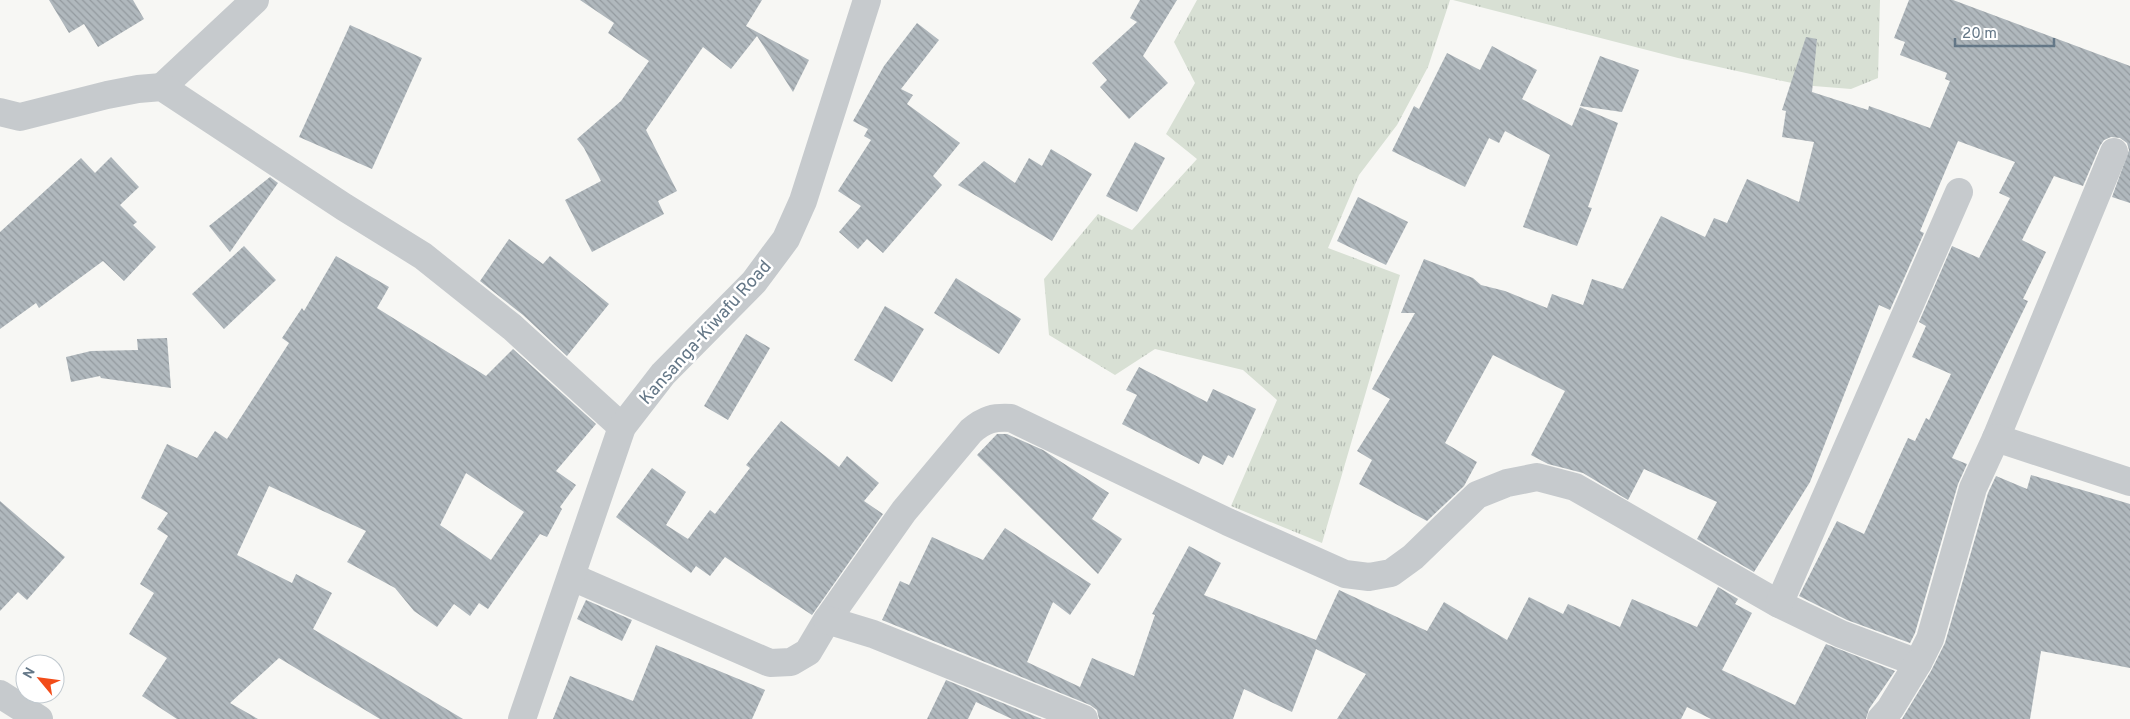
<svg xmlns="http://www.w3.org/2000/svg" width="2130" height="719" font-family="Overpass,sans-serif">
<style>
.park{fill:url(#park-tufts)}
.building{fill:url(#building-back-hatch);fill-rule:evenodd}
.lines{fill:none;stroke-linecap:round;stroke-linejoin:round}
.minor{stroke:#c6cacd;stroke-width:28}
.labels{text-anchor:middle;stroke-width:5;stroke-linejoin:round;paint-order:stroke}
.street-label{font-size:18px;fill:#647787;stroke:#fff}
</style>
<defs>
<pattern id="park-tufts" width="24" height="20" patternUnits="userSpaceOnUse" patternTransform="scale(1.25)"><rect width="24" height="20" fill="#d8e0d4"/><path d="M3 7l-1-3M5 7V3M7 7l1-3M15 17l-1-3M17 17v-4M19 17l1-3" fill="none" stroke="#b3bab2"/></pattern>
<pattern id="building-back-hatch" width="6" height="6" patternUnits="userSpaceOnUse" patternTransform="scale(1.25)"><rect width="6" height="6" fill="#b0b8bd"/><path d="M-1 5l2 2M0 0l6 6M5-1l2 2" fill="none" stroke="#939a9f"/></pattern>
</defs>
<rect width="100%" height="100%" fill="#f7f7f4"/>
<!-- park -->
<g class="park">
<path d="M 1197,0 L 1450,0 L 1428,67 L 1397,125 L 1359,175 L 1328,248 L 1400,275 L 1322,543 L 1231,506 L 1277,400 L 1243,370 L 1155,349 L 1115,375 L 1049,335 L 1044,279 L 1098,214 L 1132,230 L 1197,159 L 1166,134 L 1195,83 L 1174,42 Z"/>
<path d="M 1453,0 L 1880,0 L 1878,78 L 1851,89 L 1801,85 L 1678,58 Z"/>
</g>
<!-- building -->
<g class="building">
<path d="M 49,0 L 133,0 L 144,19 L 98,47 L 84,24 L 69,33 Z"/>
<path d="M 580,0 L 762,0 L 746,26 L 809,60 L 793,92 L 757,36 L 731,69 L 703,47 L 646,130 L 677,191 L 658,201 L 664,214 L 592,252 L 565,200 L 601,181 L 584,148 L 577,139 L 621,101 L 649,61 L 608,33 L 614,23 Z"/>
<path d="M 1140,0 L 1177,0 L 1143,56 L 1168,83 L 1129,119 L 1100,87 L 1107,80 L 1092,63 L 1137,22 L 1130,18 Z"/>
<path d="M 1909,0 L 1953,0 L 2130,66 L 2130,203 L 2112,197 L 2129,150 L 2127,143 L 2120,138 L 2111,137 L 2104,140 L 2100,146 L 2083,186 L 2054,176 L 2022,240 L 2046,252 L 2023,299 L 2028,301 L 1952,458 L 1967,464 L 1958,484 L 1915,633 L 1910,643 L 1847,620 L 1799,596 L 1837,521 L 1864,534 L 1908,438 L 1915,441 L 1926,418 L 1929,420 L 1951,374 L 1912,357 L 1926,326 L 1919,322 L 1952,246 L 1979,258 L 2010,198 L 1999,193 L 2015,162 L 1958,141 L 1920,231 L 1924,233 L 1890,310 L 1879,305 L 1810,482 L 1754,572 L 1697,539 L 1717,502 L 1644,469 L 1628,500 L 1583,473 L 1548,464 L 1531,455 L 1565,391 L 1493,355 L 1445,443 L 1477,462 L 1464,486 L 1427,521 L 1359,484 L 1372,460 L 1357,451 L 1390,399 L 1372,389 L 1415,313 L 1401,313 L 1424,259 L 1473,278 L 1481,285 L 1505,291 L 1547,308 L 1552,294 L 1583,305 L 1592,279 L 1623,289 L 1661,216 L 1705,237 L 1714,218 L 1727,223 L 1747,179 L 1799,202 L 1814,142 L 1782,137 L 1786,111 L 1782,110 L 1806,37 L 1817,39 L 1812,92 L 1868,110 L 1869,106 L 1930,128 L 1950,81 L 1945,79 L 1947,73 L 1900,55 L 1905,42 L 1894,38 Z"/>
<path d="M 917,23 L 939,40 L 901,89 L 913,95 L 907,104 L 960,143 L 933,176 L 942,185 L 883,253 L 867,239 L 858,249 L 839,232 L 861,206 L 838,191 L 871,140 L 864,136 L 868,129 L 853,121 L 884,66 Z"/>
<path d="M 350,25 L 422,58 L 372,169 L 299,137 Z"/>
<path d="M 1492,46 L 1537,70 L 1522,99 L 1572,126 L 1580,107 L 1618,123 L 1588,207 L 1592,208 L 1577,246 L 1523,227 L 1550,155 L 1505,131 L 1499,143 L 1489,138 L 1465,187 L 1392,151 L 1414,106 L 1419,109 L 1447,53 L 1480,70 Z"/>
<path d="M 1600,56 L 1639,70 L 1622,112 L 1580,106 Z"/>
<path d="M 1135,142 L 1165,158 L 1137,212 L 1106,196 Z"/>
<path d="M 1051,149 L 1092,174 L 1052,241 L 958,185 L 984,161 L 1015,183 L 1029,158 L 1042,166 Z"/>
<path d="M 111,157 L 139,187 L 120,205 L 137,222 L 133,225 L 156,247 L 124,281 L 103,261 L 39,308 L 36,303 L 0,329 L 0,232 L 81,158 L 95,173 Z"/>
<path d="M 270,177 L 278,183 L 230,252 L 209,226 Z"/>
<path d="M 1358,197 L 1408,222 L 1386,265 L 1337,241 Z"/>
<path d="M 509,239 L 543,264 L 550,256 L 609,304 L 567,356 L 523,315 L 480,281 Z"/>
<path d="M 244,246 L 276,280 L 224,329 L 192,294 Z"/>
<path d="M 336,256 L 389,287 L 377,308 L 486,376 L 513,349 L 596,424 L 556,471 L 576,485 L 560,507 L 562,509 L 547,537 L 540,534 L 488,609 L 479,603 L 470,616 L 454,604 L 437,627 L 414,611 L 395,588 L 347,562 L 366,531 L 269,486 L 237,555 L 292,583 L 296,574 L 332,593 L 313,629 L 463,719 L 380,719 L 279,658 L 230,703 L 258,719 L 177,719 L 142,696 L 167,658 L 129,634 L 154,593 L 140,584 L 168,536 L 157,529 L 168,513 L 141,498 L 167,444 L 197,458 L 215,431 L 227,439 L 289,343 L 282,338 L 302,308 L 304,311 ZM 466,473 L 524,512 L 491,560 L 440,525 Z"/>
<path d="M 956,278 L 1021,319 L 999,354 L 934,313 Z"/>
<path d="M 885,306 L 924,329 L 892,382 L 854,360 Z"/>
<path d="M 746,334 L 770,348 L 728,420 L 704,406 Z"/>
<path d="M 167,338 L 171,388 L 101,378 L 100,376 L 71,382 L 66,357 L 91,351 L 138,350 L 137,339 Z"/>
<path d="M 1139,367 L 1207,402 L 1213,389 L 1256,409 L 1233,458 L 1228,455 L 1223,465 L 1203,455 L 1199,464 L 1122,424 L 1137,395 L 1126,390 Z"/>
<path d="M 781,421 L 839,467 L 847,456 L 879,483 L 864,501 L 883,514 L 812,615 L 725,557 L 710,576 L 696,566 L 691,573 L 616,517 L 652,468 L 686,492 L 666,525 L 688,539 L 710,510 L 715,514 L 750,468 L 746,465 Z"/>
<path d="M 997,434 L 1007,434 L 1043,450 L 1109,493 L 1092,519 L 1122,539 L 1098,574 L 977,455 Z"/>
<path d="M 2031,475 L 2130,504 L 2130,668 L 2041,651 L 2030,719 L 1902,719 L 1931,671 L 1945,643 L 1988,493 L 1996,476 L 2027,489 Z"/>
<path d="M 0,501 L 65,557 L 27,600 L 18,592 L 0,611 Z"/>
<path d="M 1005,528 L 1091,584 L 1070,615 L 1053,602 L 1027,662 L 1080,687 L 1092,658 L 1134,676 L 1155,615 L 1152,614 L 1189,546 L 1221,563 L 1204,595 L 1316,640 L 1339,590 L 1427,631 L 1444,602 L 1507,640 L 1529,597 L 1563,614 L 1568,604 L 1620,627 L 1632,599 L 1697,627 L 1718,587 L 1738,599 L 1735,604 L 1752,613 L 1722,670 L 1795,705 L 1826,644 L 1895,671 L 1869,709 L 1866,719 L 1711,719 L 1687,707 L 1681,719 L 1337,719 L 1366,674 L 1316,649 L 1292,712 L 1244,689 L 1233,719 L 1099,719 L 1097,710 L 1090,705 L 882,620 L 900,581 L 909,585 L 932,537 L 983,560 Z"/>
<path d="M 586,600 L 632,620 L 622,641 L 577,619 Z"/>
<path d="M 656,645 L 765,690 L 752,719 L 553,719 L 570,676 L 633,701 Z"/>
<path d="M 946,680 L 1042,719 L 1012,719 L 976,702 L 968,719 L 927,719 Z"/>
</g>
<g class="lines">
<!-- minor -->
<g class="minor">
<path d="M 162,87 L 255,0"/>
<path d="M 0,112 L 20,117 L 107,95 L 138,89 L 162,87 L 344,207 L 423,256 L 512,327 L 622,427"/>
<path d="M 1996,438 L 2114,152"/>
<path d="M 572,577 L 770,663 L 791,662 L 808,652 L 827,620 L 904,511 L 971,431 C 985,419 994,417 1011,418 L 1228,522 L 1345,574 L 1369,577 L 1391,573 L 1413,557 L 1477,495 L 1507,483 L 1537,477 L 1575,487 L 1779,604 L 1841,634 L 1918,663 L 1930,639 L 1973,488 L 1996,438 L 2130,482"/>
<path d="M 1779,604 L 1959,192"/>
<path d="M 827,620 L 873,634 L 1084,719"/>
<path d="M 0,694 L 39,719"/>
<path d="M 522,719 L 622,427 L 663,374 L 754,282 L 786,239 L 803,201 L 867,0"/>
<path d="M 1881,719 L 1890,709 L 1918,663"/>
</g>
</g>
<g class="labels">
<!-- street labels -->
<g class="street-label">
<text transform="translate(705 332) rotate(-48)" y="6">Kansanga-Kiwafu Road</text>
</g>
</g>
<!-- north arrow -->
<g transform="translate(40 679) rotate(299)"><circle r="24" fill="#ffffff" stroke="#c1c9cf"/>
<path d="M0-4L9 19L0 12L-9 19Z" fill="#f24c19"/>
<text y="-8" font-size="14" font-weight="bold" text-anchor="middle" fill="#647787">N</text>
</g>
<!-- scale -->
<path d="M1955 38v8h99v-8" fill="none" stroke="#647787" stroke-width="2.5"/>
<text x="1962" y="38" font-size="15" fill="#647787" stroke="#ffffff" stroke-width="4" paint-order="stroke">20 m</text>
</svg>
